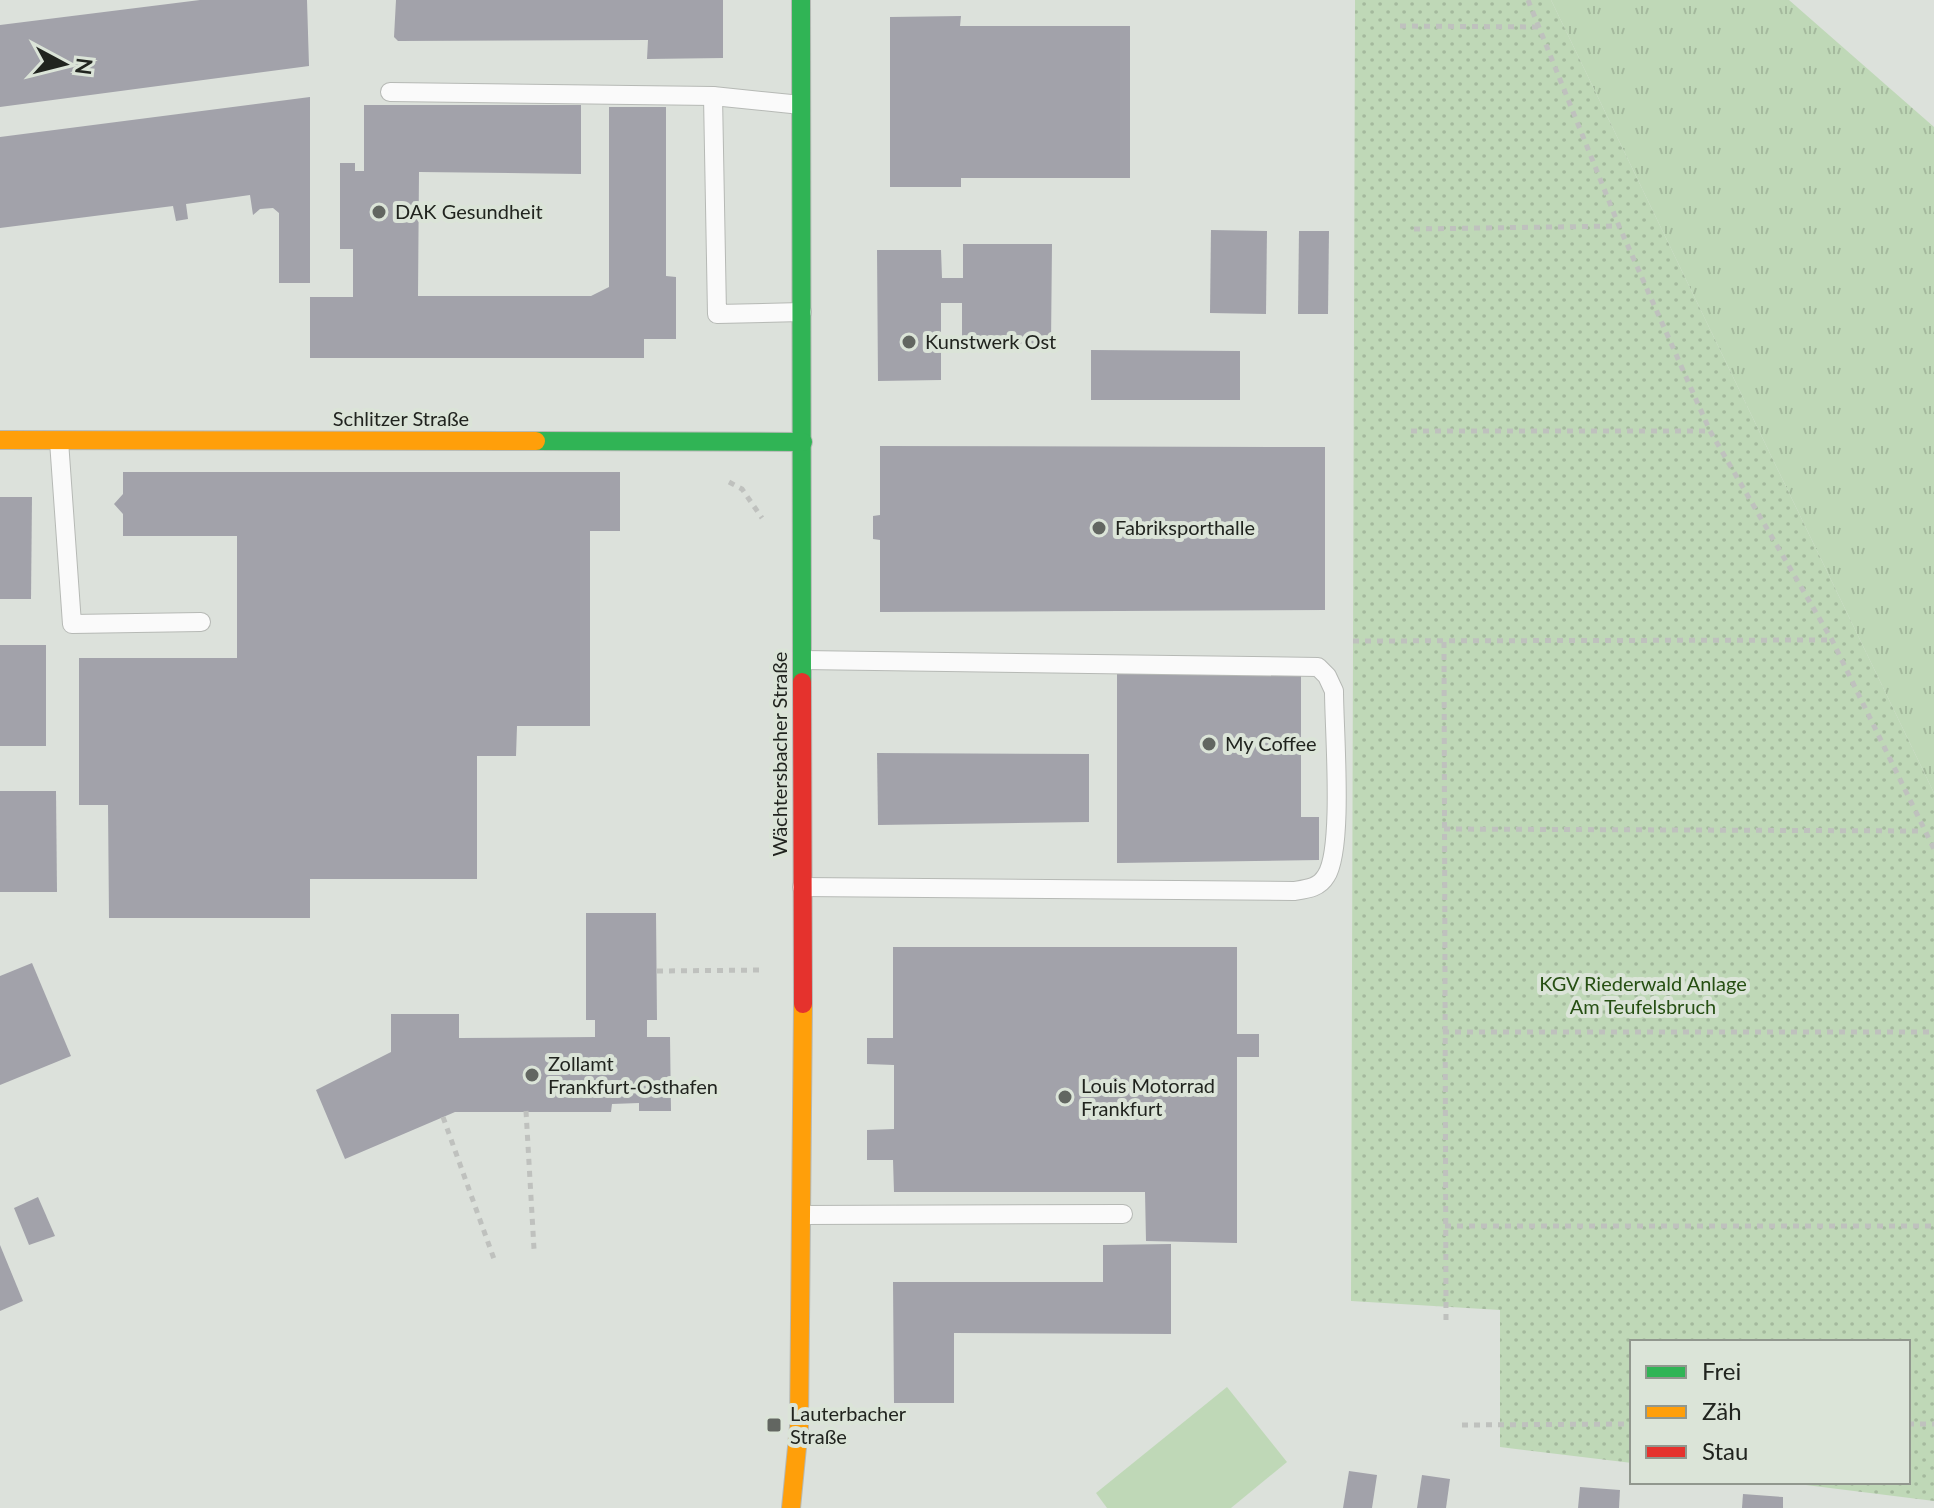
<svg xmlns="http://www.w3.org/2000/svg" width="1934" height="1508" font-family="Lato,sans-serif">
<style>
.grass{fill:url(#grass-tufts)}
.garden{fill:url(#garden-dots)}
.pitch{fill:#bfd8b7}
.building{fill:#a2a2aa}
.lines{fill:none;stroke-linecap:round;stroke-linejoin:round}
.lane-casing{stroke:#b6b9b5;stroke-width:20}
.fast-casing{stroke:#b6b9b5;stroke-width:20}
.slow-casing{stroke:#b6b9b5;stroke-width:20}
.jam-casing{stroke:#b6b9b5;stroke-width:20}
.path{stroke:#bfc1be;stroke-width:5;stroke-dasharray:6 6;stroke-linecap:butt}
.lane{stroke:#fafafa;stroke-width:18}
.fast{stroke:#30b455;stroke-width:18}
.slow{stroke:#ff9f0a;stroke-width:18}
.jam{stroke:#e5322d;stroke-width:18}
.poi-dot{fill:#626661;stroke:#dbe4d8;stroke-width:3}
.labels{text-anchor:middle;stroke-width:8;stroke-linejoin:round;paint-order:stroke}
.poi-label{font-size:20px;fill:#21241f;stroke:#dbe4d8;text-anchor:start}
.street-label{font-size:20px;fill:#21241f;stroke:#dbe4d8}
.park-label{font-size:20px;fill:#264f13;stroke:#dbe4d8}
</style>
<defs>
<pattern id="grass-tufts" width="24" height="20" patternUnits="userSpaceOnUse" patternTransform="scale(2)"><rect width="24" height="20" fill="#bfd8b7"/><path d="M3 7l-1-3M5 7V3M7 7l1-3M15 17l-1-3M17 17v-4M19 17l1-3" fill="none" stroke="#a4b99d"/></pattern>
<pattern id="garden-dots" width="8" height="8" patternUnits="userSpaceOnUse" patternTransform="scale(2)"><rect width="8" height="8" fill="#bfd8b7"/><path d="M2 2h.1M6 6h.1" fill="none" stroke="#a4b99d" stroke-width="1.8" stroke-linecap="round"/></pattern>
</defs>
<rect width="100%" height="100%" fill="#dce1db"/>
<!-- grass -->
<path class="grass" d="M 1551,0 L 1789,0 L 1934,127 L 1934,793 Z"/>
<!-- garden -->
<path class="garden" d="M 1355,0 L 1551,0 L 1934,793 L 1934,1501 L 1782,1482 L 1908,1482 L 1908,1342 L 1632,1342 L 1632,1463 L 1500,1447 L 1500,1310 L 1351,1301 Z"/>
<!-- pitch -->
<path class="pitch" d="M 1227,1387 L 1287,1462 L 1231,1508 L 1107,1508 L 1096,1493 Z"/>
<!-- building -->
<g class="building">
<path d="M 200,0 L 307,0 L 309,66 L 0,107 L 0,25 Z"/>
<path d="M 396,0 L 723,0 L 723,58 L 647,59 L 648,40 L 398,41 L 394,37 Z"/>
<path d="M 961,16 L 960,26 L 1130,26 L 1130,178 L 961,178 L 961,187 L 890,187 L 890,17 Z"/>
<path d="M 310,97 L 310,283 L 279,283 L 279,213 L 273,208 L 260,209 L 253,215 L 250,195 L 186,204 L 188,219 L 176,221 L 173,206 L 0,228 L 0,137 Z"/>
<path d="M 364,105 L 581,105 L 581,174 L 419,172 L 418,296 L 591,296 L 609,287 L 609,107 L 666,107 L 666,276 L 676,277 L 676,339 L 644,339 L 644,358 L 310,358 L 310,297 L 353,297 L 353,249 L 340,249 L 340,163 L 355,163 L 355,171 L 364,171 Z"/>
<path d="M 1211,230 L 1267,231 L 1266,314 L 1210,313 Z"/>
<path d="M 1299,231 L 1329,231 L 1328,314 L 1298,314 Z"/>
<path d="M 963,244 L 1052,244 L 1051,344 L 962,343 L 962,303 L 941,303 L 941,380 L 878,381 L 877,250 L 941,250 L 942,278 L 963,278 Z"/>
<path d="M 1091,350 L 1240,351 L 1240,400 L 1091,400 Z"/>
<path d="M 880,446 L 1325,447 L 1325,610 L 880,612 L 880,540 L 873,539 L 873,516 L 880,515 Z"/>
<path d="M 123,472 L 620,472 L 620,531 L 590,531 L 590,726 L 517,726 L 516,756 L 477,756 L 477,879 L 310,879 L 310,918 L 109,918 L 108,805 L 79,805 L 79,658 L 237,658 L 237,536 L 123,536 L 123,514 L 114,504 L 123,494 Z"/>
<path d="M 0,497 L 32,497 L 31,599 L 0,599 Z"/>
<rect x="0" y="645" width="46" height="101"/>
<path d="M 1117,671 L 1301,671 L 1301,817 L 1319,817 L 1319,860 L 1117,863 Z"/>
<path d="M 877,753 L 1089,754 L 1089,822 L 878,825 Z"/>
<path d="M 0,791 L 56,791 L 57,892 L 0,892 Z"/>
<path d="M 586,913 L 656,913 L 657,1020 L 647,1020 L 647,1037 L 670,1037 L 671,1111 L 639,1111 L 639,1103 L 612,1104 L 611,1112 L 455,1112 L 345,1159 L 316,1090 L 391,1052 L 391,1014 L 459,1014 L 459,1038 L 595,1037 L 595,1020 L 586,1020 Z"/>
<path d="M 893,947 L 1237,947 L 1237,1034 L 1259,1034 L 1259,1057 L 1237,1057 L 1237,1243 L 1146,1241 L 1145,1192 L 894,1192 L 893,1160 L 867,1160 L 867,1130 L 894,1129 L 894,1065 L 867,1064 L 867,1038 L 893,1038 Z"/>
<path d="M 32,963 L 71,1056 L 0,1085 L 0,976 Z"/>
<path d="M 38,1197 L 55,1236 L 29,1245 L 14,1208 Z"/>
<path d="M 1171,1244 L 1171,1334 L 954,1333 L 954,1403 L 894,1403 L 893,1282 L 1103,1282 L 1103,1245 Z"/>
<path d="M 0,1245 L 23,1301 L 0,1311 Z"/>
<path d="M 1349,1471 L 1377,1475 L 1372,1508 L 1343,1508 Z"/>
<path d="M 1422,1475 L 1450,1479 L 1446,1508 L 1417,1508 Z"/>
<path d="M 1580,1487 L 1620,1490 L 1619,1508 L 1578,1508 Z"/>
<path d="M 1743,1494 L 1783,1497 L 1783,1508 L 1742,1508 Z"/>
</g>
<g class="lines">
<!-- lane casing -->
<g class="lane-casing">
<g id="lane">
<path d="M 390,92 L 713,96 L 801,105"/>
<path d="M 713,96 L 717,314 L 802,312"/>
<path d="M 59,441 L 72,624 L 201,622"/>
<path d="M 802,887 L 1294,891 C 1307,889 1319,888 1326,876 C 1344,849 1334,730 1334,691 L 1327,676 L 1318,667 L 803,660"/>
<path d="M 802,1215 L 1123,1214"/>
</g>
</g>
<!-- fast casing -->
<g class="fast-casing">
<g id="fast">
<path d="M 801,0 L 802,682"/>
<path d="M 536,441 L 803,442"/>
</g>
</g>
<!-- slow casing -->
<g class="slow-casing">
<g id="slow">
<path d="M 0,440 L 536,441"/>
<path d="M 791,1508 L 799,1427 L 803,1004"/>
</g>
</g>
<!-- jam casing -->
<g class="jam-casing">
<path id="jam" d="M 802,682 L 803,1004"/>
</g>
<!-- path -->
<g class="path">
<path d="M 1528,0 L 1619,226 L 1710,431 L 1832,640 L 1934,849"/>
<path d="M 1400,26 L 1538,27"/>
<path d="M 1414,229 L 1619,226"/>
<path d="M 1411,431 L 1710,431"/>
<path d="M 729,482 L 742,489 L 762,518"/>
<path d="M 1353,641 L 1831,640"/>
<path d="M 1444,642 L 1446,1320"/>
<path d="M 1444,829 L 1924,831"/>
<path d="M 657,971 L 764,970"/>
<path d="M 1443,1032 L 1934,1032"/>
<path d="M 526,1111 L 534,1249"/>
<path d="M 443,1117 L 494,1259"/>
<path d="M 1445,1226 L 1934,1226"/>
<path d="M 1908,1424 L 1934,1424"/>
<path d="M 1462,1425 L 1632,1424"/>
</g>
<!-- lane -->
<use href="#lane" class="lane"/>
<!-- fast -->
<use href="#fast" class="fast"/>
<!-- slow -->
<use href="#slow" class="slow"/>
<!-- jam -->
<use href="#jam" class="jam"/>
</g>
<!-- markers -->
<g class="poi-dot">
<circle cx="379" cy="212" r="8"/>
<circle cx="909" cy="342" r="8"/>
<circle cx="1099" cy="528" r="8"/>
<circle cx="1209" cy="744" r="8"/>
<circle cx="532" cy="1075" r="8"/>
<circle cx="1065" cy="1097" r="8"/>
<rect x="766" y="1417" width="16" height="16" rx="4"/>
</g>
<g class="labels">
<!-- poi labels -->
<g class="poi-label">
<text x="395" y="219">DAK Gesundheit</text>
<text x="925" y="349">Kunstwerk Ost</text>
<text x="1115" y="535">Fabriksporthalle</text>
<text x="1225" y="751">My Coffee</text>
<text x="548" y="1071">Zollamt<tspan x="548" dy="23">Frankfurt-Osthafen</tspan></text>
<text x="1081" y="1093">Louis Motorrad<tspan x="1081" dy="23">Frankfurt</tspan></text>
<text x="790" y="1421">Lauterbacher<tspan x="790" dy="23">Straße</tspan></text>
</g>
<!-- street labels -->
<g class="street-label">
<text x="401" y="426">Schlitzer Straße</text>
<text transform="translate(780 754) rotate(-90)" y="7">Wächtersbacher Straße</text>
</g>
<!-- park labels -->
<g class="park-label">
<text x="1643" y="991">KGV Riederwald Anlage<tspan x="1643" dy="23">Am Teufelsbruch</tspan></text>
</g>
</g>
<!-- legend -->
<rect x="1630" y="1340" width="280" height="144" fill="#dbe4d8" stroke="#91978e" stroke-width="2"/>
<rect x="1646" y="1366" width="40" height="12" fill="#30b455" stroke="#91978e" stroke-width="2"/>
<text x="1702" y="1380" font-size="24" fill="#21241f">Frei</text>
<rect x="1646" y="1406" width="40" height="12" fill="#ff9f0a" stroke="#91978e" stroke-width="2"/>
<text x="1702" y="1420" font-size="24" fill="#21241f">Zäh</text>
<rect x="1646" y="1446" width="40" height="12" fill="#e5322d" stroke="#91978e" stroke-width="2"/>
<text x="1702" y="1460" font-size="24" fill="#21241f">Stau</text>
<!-- north arrow -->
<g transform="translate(64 64) rotate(97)" stroke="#dbe4d8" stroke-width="6" paint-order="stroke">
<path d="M0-6L14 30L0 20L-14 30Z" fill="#21241f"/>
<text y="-12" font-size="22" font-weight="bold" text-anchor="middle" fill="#21241f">N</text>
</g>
</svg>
